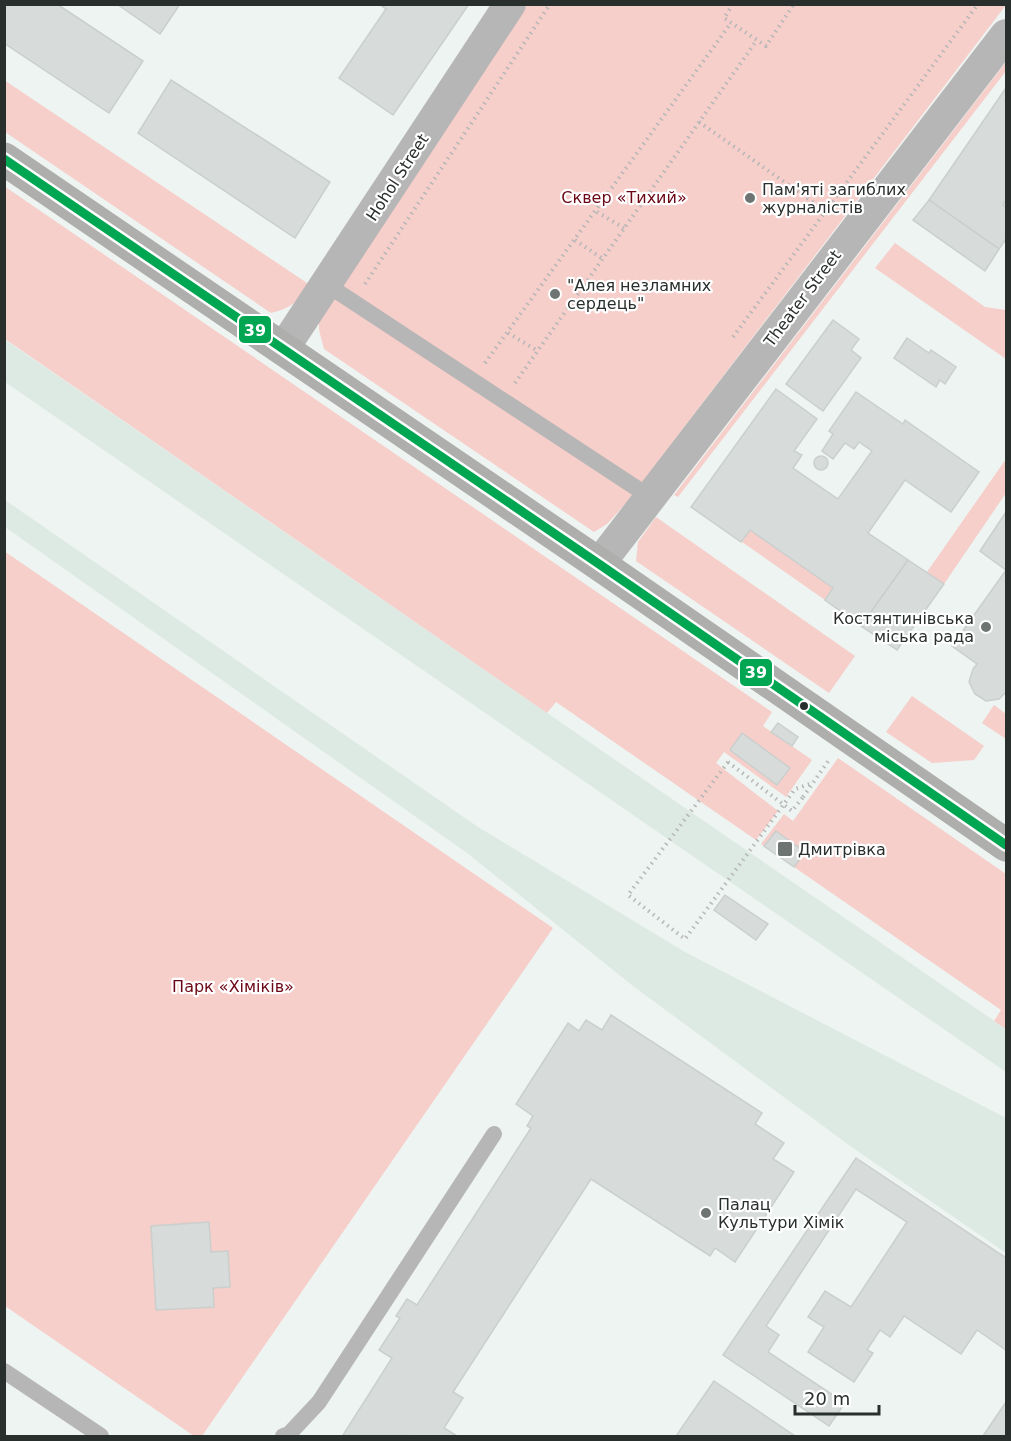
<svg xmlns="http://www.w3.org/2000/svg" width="1011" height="1441" font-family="'DejaVu Sans',sans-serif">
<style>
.built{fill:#ddeae3}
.green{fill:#f6ceca;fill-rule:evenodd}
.building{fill:#d7dcda;stroke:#cacfcd;stroke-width:1.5}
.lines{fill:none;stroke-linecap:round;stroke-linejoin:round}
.path{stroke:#b6b7b6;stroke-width:4;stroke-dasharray:1.5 4.5;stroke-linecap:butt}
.service{stroke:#b7b6b6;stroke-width:16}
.minor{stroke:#b7b6b6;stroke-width:32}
.primary{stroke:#aeaeac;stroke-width:33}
.path-bridge{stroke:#b6b7b6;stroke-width:4;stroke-dasharray:1.5 4.5;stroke-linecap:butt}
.bus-1-casing{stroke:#fff;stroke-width:14}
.bus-1{stroke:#00a651;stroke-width:9}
.poi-dot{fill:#6e7471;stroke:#fff;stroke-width:2}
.bus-dot{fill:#292f2c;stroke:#fff;stroke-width:2}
.labels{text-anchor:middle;stroke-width:4.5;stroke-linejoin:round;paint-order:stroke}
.street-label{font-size:16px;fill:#292f2c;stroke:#fff}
.poi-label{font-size:16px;fill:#292f2c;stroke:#fff;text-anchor:start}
.park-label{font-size:16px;fill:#6b0615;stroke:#fff}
.line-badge{stroke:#fff;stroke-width:2}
.badge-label{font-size:16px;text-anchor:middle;font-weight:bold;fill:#fff}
</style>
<rect width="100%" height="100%" fill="#eef4f1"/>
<!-- built -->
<g class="built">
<path d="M 4,339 L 1006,1029 L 1006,1072 L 5,382 Z"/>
<path d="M 5,500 L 478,827 L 685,952 L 1006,1118 L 1006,1253 L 853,1148 L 633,986 L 467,853 L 5,527 Z"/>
</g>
<!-- green -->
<g class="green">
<path d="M 527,5 L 1006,5 L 627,502 L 607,524 L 594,532 L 324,349 L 319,330 L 319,315 Z"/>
<path d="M 1006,62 L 1006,71 L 678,497 L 674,495 Z"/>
<path d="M 4,80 L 310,285 C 299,301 291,308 271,313 L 5,132 Z"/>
<path d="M 4,186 L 772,712 L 763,726 L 812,760 L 786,797 L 724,752 L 716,763 L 778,811 L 756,840 L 556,702 L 547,713 L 5,339 ZM 742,733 L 790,768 L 778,785 L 730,750 Z"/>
<path d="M 895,243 L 985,307 L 1006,310 L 1006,359 L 875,268 Z"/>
<path d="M 1006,459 L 1006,493 L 944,584 L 927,572 Z"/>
<path d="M 656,517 L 855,656 L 829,693 L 636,561 L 638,542 Z"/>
<path d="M 750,530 L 833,588 L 825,600 L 742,542 Z"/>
<path d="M 4,551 L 553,928 L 202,1436 L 194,1436 L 5,1306 Z"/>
<path d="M 912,696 L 984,746 L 974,760 L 932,763 L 886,732 Z"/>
<path d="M 994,705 L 1006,714 L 1006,739 L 982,723 Z"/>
<path d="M 838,758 L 1006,874 L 1006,1029 L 994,1021 L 1001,1010 L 794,867 L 805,852 L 776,831 L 764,846 L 761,844 L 784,814 L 793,821 Z"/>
</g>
<!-- building -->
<g class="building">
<path d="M 4,4 L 57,4 L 143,61 L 109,113 L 4,43 Z"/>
<path d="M 117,4 L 180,4 L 160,34 Z"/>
<path d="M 379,4 L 469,4 L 393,115 L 339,78 L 386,9 Z"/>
<path d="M 171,80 L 330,182 L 295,238 L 138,133 Z"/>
<path d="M 1006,88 L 1006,200 L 1003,205 L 1006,207 L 1006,239 L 999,249 L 929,200 Z"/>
<path d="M 929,200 L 999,249 L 985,271 L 913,220 Z"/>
<path d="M 833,320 L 859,339 L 851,350 L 861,358 L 823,411 L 786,384 Z"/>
<path d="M 907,338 L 929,353 L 931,350 L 956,367 L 945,384 L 940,380 L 936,387 L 894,358 Z"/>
<path d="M 776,389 L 817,419 L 794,451 L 802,455 L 793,468 L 838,499 L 872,451 L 859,442 L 854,449 L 845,443 L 833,459 L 822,451 L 833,434 L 829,431 L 856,392 L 903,424 L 905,420 L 979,472 L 951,512 L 905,480 L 868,533 L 908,560 L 861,626 L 825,600 L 833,588 L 750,530 L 741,542 L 691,507 Z"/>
<circle cx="821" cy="463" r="7"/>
<path d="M 1006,512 L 1006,570 L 980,551 Z"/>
<path d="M 908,560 L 944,584 L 897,650 L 861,626 Z"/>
<path d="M 1006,570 L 1006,692 L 999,699 L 986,701 L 975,694 L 969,682 L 973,669 L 977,664 L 952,646 Z"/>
<path d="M 778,723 L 798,737 L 792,746 L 771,732 Z"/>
<path d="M 742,733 L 790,768 L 777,785 L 730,750 Z"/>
<path d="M 776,831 L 805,852 L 794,867 L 764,846 Z"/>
<path d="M 725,895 L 768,924 L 756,940 L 714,910 Z"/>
<path d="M 611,1015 L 762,1113 L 755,1124 L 784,1143 L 773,1159 L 794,1172 L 735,1262 L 715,1248 L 710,1256 L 591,1179 L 453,1392 L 463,1398 L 444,1428 L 457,1436 L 343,1435 L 392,1358 L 379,1350 L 400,1318 L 396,1316 L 407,1299 L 417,1305 L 531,1128 L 527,1126 L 533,1116 L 516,1104 L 568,1023 L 579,1031 L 586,1020 L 602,1030 Z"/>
<path d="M 856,1158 L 1006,1258 L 1006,1350 L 977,1330 L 961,1354 L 904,1316 L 890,1337 L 880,1330 L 867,1350 L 873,1353 L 854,1382 L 808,1352 L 824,1327 L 808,1317 L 825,1291 L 851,1307 L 907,1222 L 856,1189 L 766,1326 L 779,1335 L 768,1352 L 845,1403 L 829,1426 L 723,1355 Z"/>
<path d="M 209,1222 L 211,1252 L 228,1251 L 230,1287 L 213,1288 L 214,1307 L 156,1310 L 151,1226 Z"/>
<path d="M 714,1381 L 795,1436 L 676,1436 Z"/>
<path d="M 1006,1402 L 1006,1436 L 983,1436 Z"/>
</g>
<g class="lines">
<!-- path -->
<g class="path">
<path d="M 733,4 L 724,18 L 766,46 L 794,4"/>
<path d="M 699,122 L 827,212"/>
<path d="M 597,212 L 624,228"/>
<path d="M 575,240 L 603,259"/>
<path d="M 365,284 L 550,4"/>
<path d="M 508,333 L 538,351"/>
<path d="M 733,337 L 978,4"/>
<path d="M 485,363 L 731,23"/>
<path d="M 515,383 L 757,40"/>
<path d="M 728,762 L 628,895 L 685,939 L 795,789 L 813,783"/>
<path d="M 803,797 L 829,760"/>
</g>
<!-- service -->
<g class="service">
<path d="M 326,284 L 650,497"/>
<path d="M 4,1371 L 101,1436"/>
<path d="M 283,1436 L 289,1434 L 319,1402 L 494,1134"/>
</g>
<!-- minor -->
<g class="minor">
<path d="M 283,349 L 510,4"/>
<path d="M 599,564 L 1006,35"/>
</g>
<!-- primary -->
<path class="primary" d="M 4,159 L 599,564 L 1006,845"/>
<!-- path-bridge -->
<path class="path-bridge" d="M 728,762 L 792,811 L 803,797"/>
<!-- bus-1 casing -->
<g class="bus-1-casing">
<path id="bus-1" d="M 4,159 L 599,564 L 1006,845"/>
</g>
<!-- bus-1 -->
<use href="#bus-1" class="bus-1"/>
</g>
<!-- markers -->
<g class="poi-dot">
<circle cx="750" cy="198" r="6"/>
<circle cx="555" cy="294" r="6"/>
<circle cx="986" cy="627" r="6"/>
<rect x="777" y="841" width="16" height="16" rx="3"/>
<circle cx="706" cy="1213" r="6"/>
</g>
<circle class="bus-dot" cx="804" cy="706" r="5"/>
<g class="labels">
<!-- street labels -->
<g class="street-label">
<text transform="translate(397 177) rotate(-57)" y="6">Hohol Street</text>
<text transform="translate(802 298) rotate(-53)" y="6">Theater Street</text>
</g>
<!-- poi labels -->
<g class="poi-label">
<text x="762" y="195">Пам'яті загиблих<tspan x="762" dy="18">журналістів</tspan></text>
<text x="567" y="291">"Алея незламних<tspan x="567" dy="18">сердець"</tspan></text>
<text x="974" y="624" text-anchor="end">Костянтинівська<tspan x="974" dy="18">міська рада</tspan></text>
<text x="798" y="855">Дмитрівка</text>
<text x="718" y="1210">Палац<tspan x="718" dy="18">Культури Хімік</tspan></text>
</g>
<!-- park labels -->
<g class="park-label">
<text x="624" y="203">Сквер «Тихий»</text>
<text x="233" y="992">Парк «Хіміків»</text>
</g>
</g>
<g class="line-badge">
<rect x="238" y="315" width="34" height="29" rx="6" fill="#00a651"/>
<rect x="739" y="658" width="34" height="29" rx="6" fill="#00a651"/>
</g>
<g class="badge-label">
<text x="255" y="336">39</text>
<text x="756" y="678">39</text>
</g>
<!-- border -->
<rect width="1011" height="1441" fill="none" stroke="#292f2c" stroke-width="12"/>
<!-- scale -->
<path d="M795 1405v9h84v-9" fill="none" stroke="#292f2c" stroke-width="3"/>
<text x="804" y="1405" font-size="18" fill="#292f2c" stroke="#ffffff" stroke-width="4.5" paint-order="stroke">20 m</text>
</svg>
